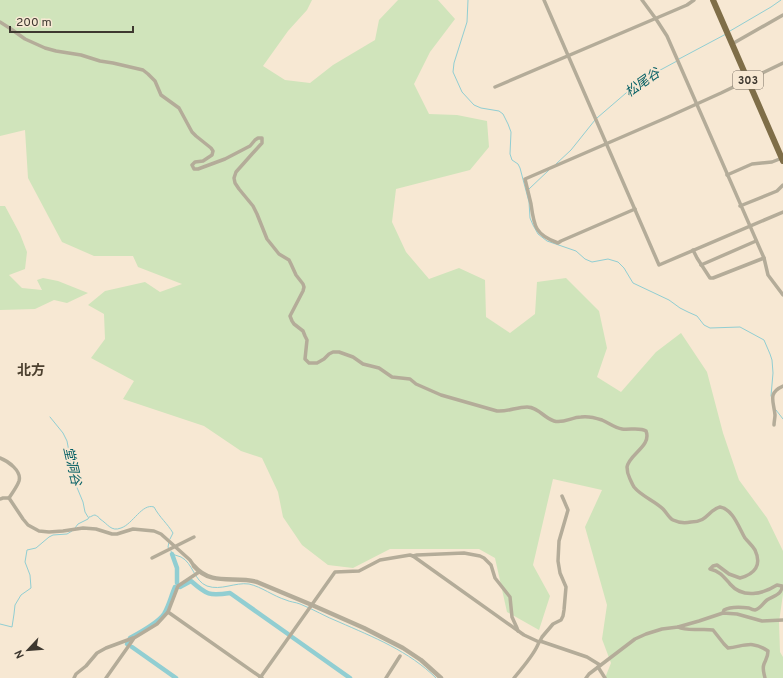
<svg xmlns="http://www.w3.org/2000/svg" width="783" height="678" font-family="Overpass,'Noto Sans JP',sans-serif">
<style>
.green{fill:#d0e4bb}
.lines{fill:none;stroke-linecap:round;stroke-linejoin:round}
.stream{stroke:#91ced2;stroke-width:1}
.canal{stroke:#91ced2;stroke-width:4.5}
.minor{stroke:#b4ac99;stroke-width:3.5}
.tertiary{stroke:#b4ac99;stroke-width:4.5}
.trunk{stroke:#7f6e48;stroke-width:6}
.minor-bridge{stroke:#b4ac99;stroke-width:3.5}
.labels{text-anchor:middle;stroke-width:4;stroke-linejoin:round;paint-order:stroke}
.shield{fill:#f7e8d3;stroke:#766d61;stroke-width:1}
.shield-label{font-size:11px;font-weight:bold;fill:#3e3830}
.water-label{font-size:13px;font-style:italic;fill:#066065;stroke:#f7e8d3}
.quarter-label{font-size:14px;font-weight:bold;fill:#4c402f;stroke:#f7e8d3}
</style>
<rect width="100%" height="100%" fill="#f7e8d3"/>
<!-- green -->
<g class="green">
<path d="M 0,0 L 312,0 L 307,10 L 288,31 L 263,66 L 285,80 L 310,83 L 333,65 L 375,40 L 379,20 L 398,0 L 438,0 L 455,19 L 430,52 L 414,84 L 429,114 L 457,115 L 487,121 L 489,147 L 470,170 L 396,189 L 392,222 L 406,252 L 429,279 L 459,268 L 485,280 L 486,317 L 510,333 L 535,314 L 537,282 L 566,278 L 599,311 L 607,348 L 597,377 L 621,392 L 656,352 L 681,333 L 707,372 L 723,433 L 739,480 L 767,518 L 783,551 L 783,594 L 779,622 L 780,652 L 783,657 L 783,678 L 605,678 L 611,663 L 602,639 L 607,605 L 585,527 L 602,490 L 553,479 L 533,565 L 550,596 L 539,630 L 507,612 L 495,558 L 479,549 L 390,549 L 353,568 L 328,565 L 302,545 L 283,517 L 278,492 L 262,458 L 241,451 L 204,426 L 123,399 L 134,381 L 91,358 L 105,339 L 104,314 L 88,305 L 105,291 L 145,282 L 160,292 L 182,284 L 138,267 L 133,256 L 94,256 L 62,242 L 28,178 L 25,130 L 0,136 Z"/>
<path d="M 0,206 L 5,206 L 20,234 L 27,252 L 25,269 L 9,275 L 22,288 L 42,290 L 37,280 L 43,278 L 58,281 L 88,293 L 67,303 L 54,300 L 35,309 L 0,310 Z"/>
</g>
<g class="lines">
<!-- stream -->
<g class="stream">
<path d="M 468,0 L 467,22 L 454,63 L 453,72 L 462,92 L 474,105 L 481,108 L 499,111 L 503,114 L 508,124 L 511,132 L 510,154 L 512,160 L 518,164 L 520,168 L 529,202 L 530,218 L 533,225 L 538,234 L 547,241 L 576,251 L 585,259 L 592,262 L 608,259 L 618,262 L 624,268 L 633,283 L 669,300 L 680,308 L 688,312 L 697,316 L 704,325 L 710,328 L 740,327 L 764,340 L 770,354 L 772,360 L 773,373 L 771,396"/>
<path d="M 730,31 L 771,7 L 781,0"/>
<path d="M 679,59 L 726,34"/>
<path d="M 597,118 L 640,81 L 677,61"/>
<path d="M 556,164 L 571,150 L 595,120"/>
<path d="M 529,189 L 549,170"/>
<path d="M 776,410 L 783,419"/>
<path d="M 50,417 L 63,433 L 67,441 L 75,483 L 78,490 L 83,502 L 85,512 L 88,517"/>
<path d="M 75,528 L 78,524 L 88,519 L 89,517 C 91,517 93,515 95,515 C 97,516 99,517 100,519 C 108,524 111,532 121,528 C 133,524 142,503 154,507 C 160,518 167,523 173,533 L 170,539"/>
<path d="M 169,542 L 168,547 L 169,549"/>
<path d="M 171,551 L 172,554 C 175,555 178,556 181,557 C 193,563 194,581 207,586 C 221,591 235,582 249,584 C 262,587 273,596 286,600 C 290,602 295,602 300,604 C 313,609 326,617 339,622 C 373,637 409,651 436,678"/>
<path d="M 0,624 L 12,627 L 14,614 L 15,605 L 21,595 L 31,588 L 30,575 L 25,562 L 27,550 L 36,548 L 49,537 L 53,535 L 67,534 L 72,531"/>
</g>
<!-- canal -->
<g class="canal">
<path d="M 172,554 L 177,568 L 177,583"/>
<path d="M 180,587 L 191,581 C 207,595 209,596 230,593 L 288,634"/>
<path d="M 292,637 L 350,678"/>
<path d="M 130,638 C 139,633 158,623 164,614 C 169,606 171,596 175,587"/>
<path d="M 127,644 L 128,642"/>
<path d="M 132,647 L 176,678"/>
</g>
<!-- minor -->
<g class="minor">
<path d="M 544,0 L 659,265 L 783,212"/>
<path d="M 642,0 L 656,19 L 667,36 L 764,258 L 713,278 L 710,278 L 697,258 L 693,250"/>
<path d="M 0,22 L 11,29 L 25,39 L 45,48 L 56,51 L 81,55 L 100,61 L 113,63 L 143,70 L 148,74 L 155,81 L 161,95 L 179,108 L 192,132 L 196,136 L 211,148 L 213,151 L 212,155 L 203,161 L 195,162 L 192,165 L 194,169 L 198,169 L 225,159 L 250,146 L 255,140 L 258,138 L 262,138 L 262,143 L 252,154 L 236,172 L 234,178 L 235,183 L 239,189 L 253,206 L 257,214 L 267,239 L 279,254 L 289,260 L 291,264 L 296,275 L 303,284 L 304,287 L 303,291 L 290,316 L 292,321 L 294,324 L 303,331 L 305,336 L 307,340 L 305,359 L 309,363 L 317,363 L 324,359 L 329,354 L 333,352 L 339,352 L 353,357 L 363,364 L 379,368 L 392,377 L 410,379 L 416,384 L 441,395 L 497,411 C 507,412 517,407 527,407 C 538,407 544,418 554,421 C 563,424 572,417 581,417 C 587,416 596,418 602,420 C 609,423 615,428 622,429 C 630,430 640,427 646,431 C 652,446 629,454 627,467 C 627,471 628,475 630,479 C 631,481 632,484 634,487 C 641,496 655,501 663,509 C 667,513 669,518 673,520 C 679,523 686,523 691,522 C 708,522 708,510 720,507 C 733,509 739,528 745,538 C 748,542 752,545 755,550 C 762,565 755,574 740,578 L 729,574 L 717,565 L 713,566 L 710,569 C 720,571 724,577 730,584 C 743,599 763,594 777,585 L 782,586 C 782,589 782,589 780,592 C 777,596 771,597 767,600 C 763,603 760,609 755,610 C 753,610 751,609 749,608 C 741,607 731,606 724,610 L 723,613"/>
<path d="M 732,44 L 783,15"/>
<path d="M 495,87 L 673,11 L 687,5 L 694,0"/>
<path d="M 727,175 L 752,164 L 772,162 L 782,158"/>
<path d="M 740,206 L 777,191 L 783,185"/>
<path d="M 635,209 L 561,241 L 558,243 C 535,235 534,226 531,204 C 529,196 527,187 525,179 L 668,117 L 721,93 L 783,63"/>
<path d="M 764,258 L 768,275 L 783,295"/>
<path d="M 701,265 L 756,241"/>
<path d="M 774,425 C 774,422 775,418 775,415 C 774,402 767,393 783,386"/>
<path d="M 0,458 C 8,461 22,471 19,481 C 17,487 12,493 9,498"/>
<path d="M 9,498 L 23,519 L 28,525 L 39,531 L 49,532 L 63,531 L 83,528 L 96,529 L 112,534 L 117,534 L 133,529 L 154,531 L 161,534 L 190,560 L 194,566"/>
<path d="M 0,499 L 3,498 L 9,498"/>
<path d="M 413,556 L 524,635 L 539,642 L 540,641 L 587,657 L 600,665"/>
<path d="M 168,612 L 262,678"/>
<path d="M 678,627 C 688,632 702,628 713,630 L 724,644 L 728,648 C 745,646 752,640 768,651 C 768,657 766,659 764,664 C 762,669 764,673 765,678"/>
<path d="M 540,641 L 542,637 L 553,624 L 561,620 L 563,616 L 564,610 L 566,587 L 560,573 L 558,561 L 559,541 L 568,510 L 562,496"/>
<path d="M 598,667 L 605,678"/>
<path d="M 74,678 L 76,674 L 86,666 L 97,653 L 106,648 L 133,638"/>
<path d="M 106,678 L 130,644 L 134,638 L 157,624 L 168,612 L 178,586 L 199,572"/>
<path d="M 260,678 L 335,572 L 359,571 L 380,560 L 410,555 L 413,556 L 417,555 L 464,553 L 480,556 L 484,558 L 491,565 L 495,578 L 510,597 L 512,617 L 517,628 L 518,631"/>
<path d="M 386,678 L 400,656"/>
<path d="M 514,678 C 522,668 535,654 539,642"/>
<path d="M 586,678 L 589,674 L 635,639 L 646,634 L 662,629 L 678,627 L 699,621 L 723,613 L 737,614 L 762,621 L 783,620"/>
</g>
<!-- tertiary -->
<path class="tertiary" d="M 194,566 C 212,587 235,575 257,582 L 312,605 L 364,628 L 403,648 L 421,660 L 441,678"/>
<!-- trunk -->
<path class="trunk" d="M 713,0 L 783,161"/>
<!-- minor-bridge -->
<path class="minor-bridge" d="M 152,558 L 194,537"/>
</g>
<g class="labels">
<!-- shield labels -->
<rect class="shield" x="733" y="71" width="30" height="18" rx="3"/>
<g class="shield-label">
<text x="748" y="84">303</text>
</g>
<!-- water labels -->
<g class="water-label">
<text transform="translate(642 82) rotate(-35)" y="5">松尾谷</text>
<text transform="translate(73 466) rotate(77)" y="5">堂洞谷</text>
</g>
<!-- quarter labels -->
<g class="quarter-label">
<text x="31" y="375">北方</text>
</g>
</g>
<!-- north arrow -->
<g transform="translate(28 650) rotate(244)" stroke="#f7e8d3" stroke-width="3" paint-order="stroke">
<path d="M0-3L7 15L0 10L-7 15Z" fill="#3e3830"/>
<text y="-6" font-size="11" font-weight="bold" text-anchor="middle" fill="#3e3830">N</text>
</g>
<!-- scale -->
<path d="M10 26v6h123v-6" fill="none" stroke="#3e3830" stroke-width="2"/>
<text x="16" y="26" font-size="12" fill="#3e3830" stroke="#f7e8d3" stroke-width="3" paint-order="stroke">200 m</text>
</svg>
